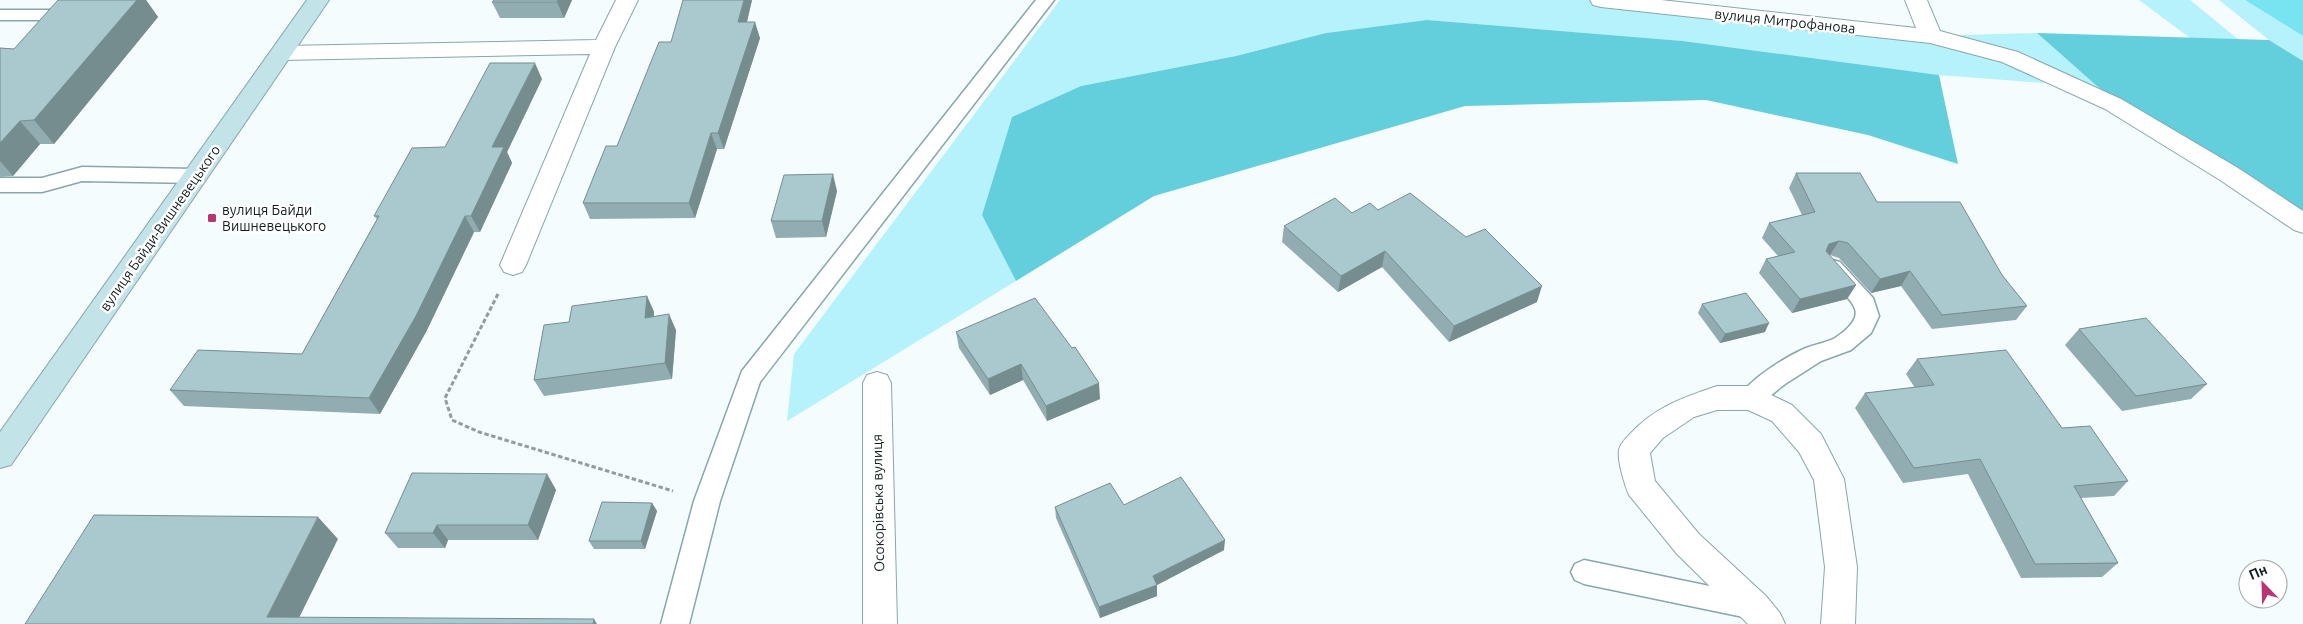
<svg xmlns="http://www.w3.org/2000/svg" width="2303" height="624" font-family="Ubuntu,sans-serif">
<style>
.green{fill:#b5f2fb}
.forest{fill:#63cedc}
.water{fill:#78e3f1}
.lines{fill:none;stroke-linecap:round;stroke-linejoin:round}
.lane-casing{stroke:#87a7ab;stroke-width:3}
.street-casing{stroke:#87a7ab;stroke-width:2}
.secondary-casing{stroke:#87a7ab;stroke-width:2}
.path{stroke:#939c9d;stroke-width:3;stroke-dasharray:4.5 2.5;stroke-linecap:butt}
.lane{fill:#fff;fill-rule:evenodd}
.street{fill:#fff;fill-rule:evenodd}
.secondary{fill:#c2e3e7;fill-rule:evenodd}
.wall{fill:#91adb1}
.shaded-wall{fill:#768d90}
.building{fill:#a9c9ce;stroke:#768d90}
.poi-dot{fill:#ba3373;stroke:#fff;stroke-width:2}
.labels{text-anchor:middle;stroke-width:5;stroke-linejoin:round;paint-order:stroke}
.street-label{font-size:14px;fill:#111d1f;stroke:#fff}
.poi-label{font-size:14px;fill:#111d1f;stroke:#fff;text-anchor:start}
</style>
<rect width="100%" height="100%" fill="#f5fcfd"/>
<!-- green -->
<g class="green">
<path d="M 1060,0 L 1601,0 L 1931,36 L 2037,33 L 2098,87 L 1939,75 L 1683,41 L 1427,20 L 1326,33 L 1236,56 L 1081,86 L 1012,117 L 982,215 L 1016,281 L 787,421 L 794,354 Z"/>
<path d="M 2139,0 L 2190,0 L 2244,44 L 2209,52 Z"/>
<path d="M 2219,0 L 2245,0 L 2303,36 L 2303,61 L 2269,40 Z"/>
</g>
<!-- forest -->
<g class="forest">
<path d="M 1427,20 L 1683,41 L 1939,75 L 1958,164 L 1868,135 L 1706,100 L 1465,106 L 1154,196 L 1016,281 L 982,215 L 1012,117 L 1081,86 L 1236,56 L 1326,33 Z"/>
<path d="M 2037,33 L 2269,40 L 2303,61 L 2303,210 L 2098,87 Z"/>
</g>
<!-- water -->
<path class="water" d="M 2245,0 L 2303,0 L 2303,36 Z"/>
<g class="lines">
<!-- lane casing -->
<g class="lane-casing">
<g id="lane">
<path d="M 1036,0 L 1054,0 L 760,382 L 720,501 L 689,624 L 661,624 L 694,501 L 742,371 Z"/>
<path d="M 0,10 L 66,10 L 72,11 L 75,15 L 72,19 L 66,20 L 0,20 Z"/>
<path d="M 82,167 L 196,169 L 203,171 L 206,176 L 203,181 L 196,183 L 82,181 L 42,192 L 0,192 L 0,178 L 42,178 Z"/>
<path d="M 1832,260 L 1840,262 L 1873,298 L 1879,316 L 1871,333 L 1851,350 L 1821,361 L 1785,384 L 1759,405 L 1751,408 L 1743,405 L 1739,398 C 1748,380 1787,356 1806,348 C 1815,344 1826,343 1835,338 C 1844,332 1859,321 1855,309 C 1850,295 1829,282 1821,268 L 1824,262 Z"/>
<path d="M 1584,560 L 1753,595 L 1763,598 L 1766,607 L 1763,616 L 1753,619 L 1584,584 L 1575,580 L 1571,572 L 1575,564 Z"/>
</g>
</g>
<!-- street casing -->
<g class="street-casing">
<g id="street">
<path d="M 616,0 L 638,0 L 615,47 L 526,265 L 522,272 L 513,275 L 504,272 L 500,265 L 590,54 L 283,60 L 275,58 L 272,53 L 275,48 L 283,46 L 596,40 Z"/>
<path d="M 1590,0 L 1661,0 L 1916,28 L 1905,0 L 1927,0 L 1940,31 L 2018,52 L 2121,99 L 2238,168 L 2303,211 L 2303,233 L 2294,230 L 2220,180 L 2105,109 L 2002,62 L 1930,43 L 1601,7 L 1593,5 Z"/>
<path d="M 877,372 L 887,375 L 891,383 L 897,624 L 863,624 L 863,383 L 867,375 Z"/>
<path d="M 1717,386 L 1751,386 L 1761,390 L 1792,405 L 1821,434 L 1844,479 L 1857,567 L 1855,624 L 1821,624 L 1825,567 L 1814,480 L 1799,452 L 1772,421 L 1748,410 L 1717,410 L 1694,417 L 1663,438 L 1650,453 L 1655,481 L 1699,534 L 1766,596 L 1780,613 L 1785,624 L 1748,624 L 1677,554 L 1629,495 C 1625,486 1617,460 1619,450 C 1620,444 1626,438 1630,434 C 1655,407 1682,398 1717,386 Z"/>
</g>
</g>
<!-- secondary casing -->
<g class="secondary-casing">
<path id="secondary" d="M 307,0 L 329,0 L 11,465 L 0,468 L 0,432 Z"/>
</g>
<!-- path -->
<path class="path" d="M 498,294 L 445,398 L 452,420 L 479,432 L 673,491"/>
<!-- lane -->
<use href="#lane" class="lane"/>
<!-- street -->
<use href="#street" class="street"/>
<!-- secondary -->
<use href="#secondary" class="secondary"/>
</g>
<!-- wall -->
<g class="wall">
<path d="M 137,0 L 146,0 L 158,17 L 54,144 L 40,144 L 13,176 L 0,177 L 0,48 L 14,49 Z"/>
<path d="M 572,0 L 564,18 L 500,18 L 492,2 Z"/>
<path d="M 752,0 L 747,22 L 760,38 L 724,149 L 717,149 L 695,218 L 590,219 L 583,203 L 617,146 Z"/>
<path d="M 542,79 L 507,152 L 512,163 L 480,232 L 474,232 L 426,332 L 380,414 L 184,406 L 170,390 L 302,354 L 377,219 L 374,216 L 445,147 Z"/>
<path d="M 1796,173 L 1877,202 L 2002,275 L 2027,306 L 2016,320 L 1932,329 L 1901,286 L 1871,293 L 1839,258 L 1830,255 L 1829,255 L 1856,285 L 1847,299 L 1792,313 L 1759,273 L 1766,259 L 1778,256 L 1762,238 L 1769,223 L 1802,215 L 1789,188 Z"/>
<path d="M 837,191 L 826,237 L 776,238 L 771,221 Z"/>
<path d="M 1352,213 L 1537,302 L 1449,342 L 1382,267 L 1338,292 L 1282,242 L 1284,226 Z"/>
<path d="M 647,296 L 654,312 L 654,316 L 676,330 L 672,379 L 544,396 L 534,380 L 569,322 Z"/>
<path d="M 1702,304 L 1765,332 L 1720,343 L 1698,313 Z"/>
<path d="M 2079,329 L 2207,384 L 2191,399 L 2122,411 L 2065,345 Z"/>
<path d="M 956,332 L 1100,399 L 1047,421 L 1023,380 L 990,395 L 959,348 Z"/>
<path d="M 1917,359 L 2062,428 L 2128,481 L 2114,496 L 2081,498 L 2118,563 L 2102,577 L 2021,578 L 1968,474 L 1903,483 L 1855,408 L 1865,393 L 1915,388 L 1906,374 Z"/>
<path d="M 547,474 L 556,490 L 538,540 L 448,540 L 445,548 L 398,548 L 385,533 Z"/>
<path d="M 652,503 L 657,511 L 645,549 L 594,549 L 589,541 Z"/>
<path d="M 1124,505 L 1224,550 L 1157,585 L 1157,596 L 1100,618 L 1056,518 L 1055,507 Z"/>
</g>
<!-- shaded-wall -->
<g class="shaded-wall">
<path d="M 137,0 L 146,0 L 158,17 L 54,144 L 34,120 Z"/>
<path d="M 558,0 L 572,0 L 564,18 L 557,2 Z"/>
<path d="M 744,0 L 752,0 L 743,38 L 738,22 Z"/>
<path d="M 755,22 L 760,38 L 724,149 L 718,133 Z"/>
<path d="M 535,63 L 542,79 L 507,152 L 512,163 L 480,232 L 471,216 L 492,147 Z"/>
<path d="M 20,121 L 40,144 L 13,176 L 0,161 L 0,143 Z"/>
<path d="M 711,133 L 717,149 L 695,218 L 689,203 Z"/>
<path d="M 833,174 L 837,191 L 826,237 L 822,221 Z"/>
<path d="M 465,216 L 474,232 L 426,332 L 380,414 L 369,398 Z"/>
<path d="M 1839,241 L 1830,255 L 1820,258 L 1829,244 Z"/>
<path d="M 1385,251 L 1382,267 L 1338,292 L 1341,276 Z"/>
<path d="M 1910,271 L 1901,286 L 1871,293 L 1880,279 Z"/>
<path d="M 1856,285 L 1847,299 L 1792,313 L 1800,299 Z"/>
<path d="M 1542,286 L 1537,302 L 1449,342 L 1454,326 Z"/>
<path d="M 647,296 L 654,312 L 652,334 L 645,318 Z"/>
<path d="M 669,314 L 676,330 L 672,379 L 665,363 Z"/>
<path d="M 1769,323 L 1765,332 L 1720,343 L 1725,334 Z"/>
<path d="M 1021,364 L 1023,380 L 990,395 L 988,379 Z"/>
<path d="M 1099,383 L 1100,399 L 1047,421 L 1046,406 Z"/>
<path d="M 547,474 L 556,490 L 538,540 L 528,525 Z"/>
<path d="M 652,503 L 657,511 L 645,549 L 641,541 Z"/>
<path d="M 318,517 L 338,539 L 296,624 L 267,617 Z"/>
<path d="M 437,525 L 448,540 L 445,548 L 433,533 Z"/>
<path d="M 1225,540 L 1224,550 L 1153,587 L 1153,576 Z"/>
<path d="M 1157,585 L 1157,596 L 1100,618 L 1099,607 Z"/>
<path d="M 594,619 L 597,624 L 593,624 Z"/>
</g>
<!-- building -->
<g class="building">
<path d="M 58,0 L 137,0 L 34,120 L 20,121 L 0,143 L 0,48 L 14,49 Z"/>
<path d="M 494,0 L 558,0 L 557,2 L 492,2 Z"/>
<path d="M 683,0 L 744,0 L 738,22 L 755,22 L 718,133 L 711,133 L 689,203 L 583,203 L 606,146 L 617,146 L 659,42 L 671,42 Z"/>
<path d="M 490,63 L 535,63 L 492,147 L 504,147 L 471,216 L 465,216 L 416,316 L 369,398 L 170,390 L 198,350 L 302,354 L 379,216 L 374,216 L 412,148 L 445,147 Z"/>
<path d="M 1796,173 L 1860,173 L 1877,202 L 1960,202 L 2002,275 L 2027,306 L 1942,315 L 1910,271 L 1880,279 L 1848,243 L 1839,241 L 1829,244 L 1826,251 L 1856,285 L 1800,299 L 1766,259 L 1795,252 L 1769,223 L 1815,212 Z"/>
<path d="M 833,174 L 822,221 L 771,221 L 784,175 Z"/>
<path d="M 1410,193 L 1466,237 L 1485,229 L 1542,286 L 1454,326 L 1385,251 L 1341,276 L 1284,226 L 1335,198 L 1352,213 L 1370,203 L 1378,210 Z"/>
<path d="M 1746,293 L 1769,323 L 1725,334 L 1702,304 Z"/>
<path d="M 647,296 L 645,318 L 669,314 L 665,363 L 534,380 L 544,325 L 569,322 L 572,306 Z"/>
<path d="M 1035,298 L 1072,348 L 1075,347 L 1099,383 L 1046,406 L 1021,364 L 988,379 L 956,332 Z"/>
<path d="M 2146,318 L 2207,384 L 2136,396 L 2079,329 Z"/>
<path d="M 2006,350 L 2062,428 L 2090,426 L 2128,481 L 2074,486 L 2118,563 L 2035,564 L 1980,459 L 1914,468 L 1865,393 L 1934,385 L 1917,359 Z"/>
<path d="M 412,473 L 547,474 L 528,525 L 437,525 L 433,533 L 385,533 Z"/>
<path d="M 1181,477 L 1225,540 L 1153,576 L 1157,585 L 1099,607 L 1055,507 L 1110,483 L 1124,505 Z"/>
<path d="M 602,502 L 652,503 L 641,541 L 589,541 Z"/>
<path d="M 94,515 L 318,517 L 267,617 L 594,619 L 593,624 L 25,624 Z"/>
</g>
<!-- markers -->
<rect class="poi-dot" x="207" y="213" width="10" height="10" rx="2.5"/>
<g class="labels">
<!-- street labels -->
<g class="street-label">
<text transform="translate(1785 21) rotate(6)" y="5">вулиця Митрофанова</text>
<text transform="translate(160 228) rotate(-55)" y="5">вулиця Байди-Вишневецького</text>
<text transform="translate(878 503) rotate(-91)" y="5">Осокорівська вулиця</text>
</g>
<!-- poi labels -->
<g class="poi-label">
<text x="222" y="215">вулиця Байди<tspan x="222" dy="16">Вишневецького</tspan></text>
</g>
</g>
<!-- north arrow -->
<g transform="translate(2263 584) rotate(337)"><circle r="24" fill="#ffffff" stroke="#a0a5a5"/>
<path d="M0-4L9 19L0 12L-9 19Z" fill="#ba3373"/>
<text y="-8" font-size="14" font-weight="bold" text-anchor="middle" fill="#111d1f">Пн</text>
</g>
</svg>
